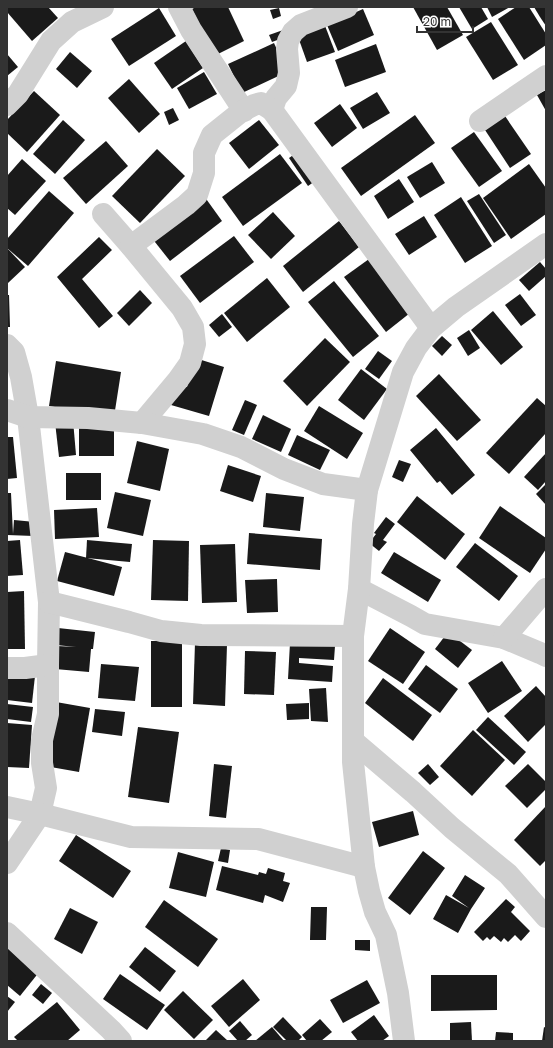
<svg xmlns="http://www.w3.org/2000/svg" width="553" height="1048" font-family="'Golos Text',sans-serif">
<style>
.building{fill:#1a1a1a}
.lines{fill:none;stroke-linecap:round;stroke-linejoin:round}
.minor{stroke:#d0d0d0;stroke-width:22}
</style>
<rect width="100%" height="100%" fill="#fff"/>
<!-- building -->
<g class="building">
<path d="M 7,7 L 48,7 L 58,18 L 32,41 L 7,12 Z"/>
<path d="M 196,7 L 228,7 L 244,41 L 214,56 L 192,9 Z"/>
<path d="M 413,7 L 447,7 L 463,35 L 437,50 Z"/>
<path d="M 459,7 L 481,7 L 488,19 L 472,29 Z"/>
<path d="M 487,7 L 510,7 L 492,17 Z"/>
<path d="M 516,7 L 529,7 L 546,34 L 546,45 L 524,60 L 498,19 Z"/>
<path d="M 534,7 L 546,7 L 546,26 L 540,17 Z"/>
<path d="M 159,8 L 176,36 L 129,66 L 111,39 Z"/>
<path d="M 279,8 L 281,16 L 273,19 L 270,10 Z"/>
<path d="M 363,9 L 374,35 L 338,51 L 327,25 Z"/>
<path d="M 491,22 L 518,65 L 493,80 L 466,37 Z"/>
<path d="M 324,23 L 335,52 L 307,62 L 297,34 Z"/>
<path d="M 286,29 L 288,36 L 272,42 L 269,35 Z"/>
<path d="M 186,41 L 203,68 L 172,89 L 154,63 Z"/>
<path d="M 274,43 L 287,72 L 242,93 L 228,64 Z"/>
<path d="M 376,44 L 386,72 L 345,87 L 335,60 Z"/>
<path d="M 70,52 L 92,71 L 77,88 L 56,69 Z"/>
<path d="M 7,54 L 18,67 L 7,76 Z"/>
<path d="M 204,72 L 217,94 L 189,109 L 177,88 Z"/>
<path d="M 129,79 L 160,114 L 139,133 L 108,98 Z"/>
<path d="M 546,90 L 546,111 L 537,95 Z"/>
<path d="M 34,91 L 60,115 L 27,152 L 7,133 L 7,120 Z"/>
<path d="M 377,92 L 390,113 L 363,129 L 350,108 Z"/>
<path d="M 340,104 L 357,128 L 332,147 L 314,123 Z"/>
<path d="M 173,108 L 179,120 L 169,125 L 164,112 Z"/>
<path d="M 415,115 L 435,143 L 361,196 L 341,168 Z"/>
<path d="M 505,116 L 531,154 L 510,168 L 485,130 Z"/>
<path d="M 63,120 L 85,140 L 55,174 L 33,154 Z"/>
<path d="M 259,120 L 279,145 L 249,169 L 229,143 Z"/>
<path d="M 474,132 L 502,171 L 479,187 L 451,148 Z"/>
<path d="M 106,141 L 128,166 L 86,204 L 63,178 Z"/>
<path d="M 157,149 L 185,176 L 140,223 L 112,196 Z"/>
<path d="M 299,151 L 318,179 L 308,186 L 289,158 Z"/>
<path d="M 280,154 L 302,183 L 243,226 L 222,197 Z"/>
<path d="M 22,159 L 46,181 L 15,215 L 7,208 L 7,176 Z"/>
<path d="M 432,162 L 445,183 L 420,198 L 407,177 Z"/>
<path d="M 529,164 L 546,188 L 546,214 L 511,239 L 483,198 Z"/>
<path d="M 399,179 L 414,202 L 388,219 L 374,196 Z"/>
<path d="M 49,191 L 74,213 L 28,266 L 7,248 L 7,239 Z"/>
<path d="M 479,194 L 506,235 L 494,243 L 467,201 Z"/>
<path d="M 204,196 L 222,221 L 170,261 L 151,237 Z"/>
<path d="M 461,197 L 492,246 L 465,263 L 434,215 Z"/>
<path d="M 273,212 L 295,236 L 271,259 L 248,235 Z"/>
<path d="M 424,216 L 437,237 L 409,255 L 395,234 Z"/>
<path d="M 339,221 L 359,247 L 303,292 L 283,266 Z"/>
<path d="M 234,236 L 254,262 L 200,303 L 180,276 Z"/>
<path d="M 99,237 L 112,250 L 82,279 L 113,316 L 99,328 L 57,277 Z"/>
<path d="M 7,248 L 25,267 L 8,283 L 7,281 Z"/>
<path d="M 369,259 L 410,313 L 386,332 L 344,277 Z"/>
<path d="M 540,262 L 546,269 L 546,276 L 529,291 L 519,280 Z"/>
<path d="M 267,278 L 290,307 L 247,342 L 224,313 Z"/>
<path d="M 334,281 L 379,336 L 353,357 L 308,302 Z"/>
<path d="M 140,290 L 152,303 L 129,326 L 117,313 Z"/>
<path d="M 520,294 L 536,315 L 521,326 L 505,305 Z"/>
<path d="M 7,295 L 9,295 L 10,327 L 7,327 Z"/>
<path d="M 493,311 L 523,347 L 501,365 L 471,330 Z"/>
<path d="M 222,314 L 232,327 L 219,337 L 209,325 Z"/>
<path d="M 469,330 L 480,348 L 468,356 L 457,338 Z"/>
<path d="M 442,336 L 452,345 L 442,356 L 432,346 Z"/>
<path d="M 325,338 L 350,362 L 307,406 L 283,381 Z"/>
<path d="M 378,351 L 392,361 L 379,379 L 365,369 Z"/>
<path d="M 195,358 L 224,367 L 209,416 L 171,405 L 177,384 L 187,387 Z"/>
<path d="M 56,361 L 121,372 L 114,417 L 49,406 Z"/>
<path d="M 361,369 L 387,389 L 364,420 L 338,400 Z"/>
<path d="M 439,374 L 481,420 L 457,441 L 416,396 Z"/>
<path d="M 537,398 L 546,406 L 546,433 L 509,474 L 486,453 Z"/>
<path d="M 245,400 L 257,405 L 244,435 L 232,430 Z"/>
<path d="M 319,406 L 363,433 L 347,459 L 304,431 Z"/>
<path d="M 263,415 L 291,429 L 281,452 L 252,439 Z"/>
<path d="M 73,420 L 76,455 L 59,457 L 55,422 Z"/>
<rect x="79" y="424" width="35" height="32"/>
<path d="M 436,428 L 475,475 L 452,495 L 440,481 L 437,483 L 410,450 Z"/>
<path d="M 297,435 L 330,450 L 320,470 L 288,455 Z"/>
<path d="M 7,437 L 13,437 L 17,478 L 7,479 Z"/>
<path d="M 137,441 L 169,449 L 160,491 L 127,483 Z"/>
<path d="M 546,453 L 546,481 L 538,490 L 524,477 Z"/>
<path d="M 399,460 L 411,464 L 403,482 L 392,477 Z"/>
<path d="M 228,465 L 261,476 L 253,502 L 220,491 Z"/>
<rect x="66" y="473" width="35" height="27"/>
<path d="M 546,484 L 546,505 L 536,494 Z"/>
<path d="M 115,492 L 151,500 L 143,536 L 107,528 Z"/>
<path d="M 7,493 L 11,493 L 13,534 L 14,520 L 35,522 L 34,536 L 7,535 Z"/>
<path d="M 266,493 L 304,497 L 300,531 L 263,527 Z"/>
<path d="M 417,496 L 465,534 L 445,560 L 397,522 Z"/>
<path d="M 500,506 L 546,538 L 546,549 L 530,573 L 479,538 Z"/>
<path d="M 97,508 L 99,537 L 55,539 L 54,510 Z"/>
<path d="M 386,517 L 395,524 L 383,540 L 387,542 L 379,551 L 369,543 L 376,534 L 374,533 Z"/>
<path d="M 249,533 L 322,539 L 320,570 L 247,564 Z"/>
<path d="M 20,540 L 23,575 L 7,576 L 7,541 Z"/>
<path d="M 87,540 L 132,544 L 130,562 L 86,558 Z"/>
<path d="M 153,540 L 189,541 L 188,601 L 151,600 Z"/>
<path d="M 475,543 L 518,576 L 499,601 L 456,567 Z"/>
<path d="M 235,544 L 237,602 L 202,603 L 200,545 Z"/>
<path d="M 65,552 L 122,567 L 114,596 L 57,581 Z"/>
<path d="M 394,552 L 441,580 L 428,602 L 381,573 Z"/>
<path d="M 277,579 L 278,612 L 247,613 L 245,580 Z"/>
<path d="M 24,591 L 25,649 L 7,649 L 7,592 Z"/>
<path d="M 58,628 L 95,632 L 93,649 L 91,649 L 89,672 L 55,669 L 57,646 L 76,647 L 56,645 Z"/>
<path d="M 390,628 L 425,652 L 403,684 L 368,661 Z"/>
<path d="M 448,632 L 472,650 L 458,668 L 435,649 Z"/>
<rect x="151" y="641" width="31" height="66"/>
<path d="M 195,643 L 227,645 L 225,706 L 193,704 Z"/>
<path d="M 290,643 L 335,646 L 334,660 L 299,658 L 299,663 L 333,666 L 332,682 L 288,679 Z"/>
<path d="M 245,651 L 276,652 L 274,695 L 244,694 Z"/>
<path d="M 502,661 L 522,691 L 488,713 L 468,683 Z"/>
<path d="M 101,664 L 139,667 L 135,701 L 98,698 Z"/>
<path d="M 426,665 L 458,689 L 440,713 L 408,689 Z"/>
<path d="M 7,673 L 35,676 L 32,703 L 7,700 Z"/>
<path d="M 383,678 L 432,715 L 413,741 L 365,703 Z"/>
<path d="M 536,686 L 546,697 L 546,724 L 528,742 L 504,716 Z"/>
<path d="M 326,688 L 328,722 L 311,721 L 309,689 Z"/>
<path d="M 56,702 L 90,708 L 79,772 L 45,766 Z"/>
<path d="M 309,703 L 309,719 L 287,720 L 286,704 Z"/>
<path d="M 7,704 L 33,707 L 31,722 L 7,719 Z"/>
<path d="M 95,709 L 125,712 L 122,736 L 92,732 Z"/>
<path d="M 488,717 L 526,752 L 514,765 L 476,730 Z"/>
<path d="M 7,723 L 32,725 L 29,768 L 7,767 Z"/>
<path d="M 138,727 L 179,732 L 169,803 L 128,797 Z"/>
<path d="M 473,730 L 505,760 L 472,796 L 440,766 Z"/>
<path d="M 214,764 L 232,766 L 226,818 L 209,816 Z"/>
<path d="M 428,764 L 439,777 L 430,785 L 418,773 Z"/>
<path d="M 528,764 L 546,782 L 546,789 L 527,808 L 505,786 Z"/>
<path d="M 546,806 L 546,860 L 540,866 L 514,840 Z"/>
<path d="M 413,811 L 419,835 L 379,847 L 372,822 Z"/>
<path d="M 76,835 L 131,871 L 113,898 L 59,861 Z"/>
<path d="M 221,848 L 230,850 L 228,863 L 218,861 Z"/>
<path d="M 423,851 L 445,868 L 410,915 L 388,898 Z"/>
<path d="M 178,852 L 214,862 L 206,897 L 169,888 Z"/>
<path d="M 222,866 L 258,875 L 259,872 L 266,874 L 268,868 L 285,873 L 283,881 L 290,883 L 283,902 L 265,895 L 263,903 L 216,890 Z"/>
<path d="M 465,875 L 485,888 L 471,909 L 458,933 L 433,919 L 446,895 L 469,908 L 452,896 Z"/>
<path d="M 506,899 L 515,907 L 511,912 L 530,931 L 521,941 L 515,935 L 508,942 L 504,938 L 501,942 L 494,936 L 490,940 L 487,937 L 483,941 L 474,932 Z"/>
<path d="M 164,900 L 218,939 L 198,967 L 145,927 Z"/>
<path d="M 311,907 L 327,907 L 326,940 L 310,940 Z"/>
<path d="M 70,908 L 98,922 L 82,954 L 54,939 Z"/>
<path d="M 355,940 L 370,940 L 370,951 L 355,950 Z"/>
<path d="M 7,945 L 40,971 L 20,996 L 7,985 Z"/>
<path d="M 145,947 L 176,971 L 160,992 L 129,967 Z"/>
<path d="M 120,974 L 165,1005 L 147,1030 L 103,999 Z"/>
<path d="M 431,975 L 497,975 L 497,1010 L 431,1011 Z"/>
<path d="M 243,979 L 260,1000 L 229,1027 L 211,1006 Z"/>
<path d="M 367,980 L 380,1003 L 343,1023 L 330,1000 Z"/>
<path d="M 41,984 L 52,993 L 43,1004 L 32,995 Z"/>
<path d="M 183,991 L 213,1020 L 194,1039 L 164,1010 Z"/>
<path d="M 7,996 L 15,1002 L 7,1012 Z"/>
<path d="M 57,1002 L 80,1030 L 67,1041 L 18,1041 L 14,1037 Z"/>
<path d="M 374,1015 L 389,1036 L 382,1041 L 358,1041 L 351,1032 Z"/>
<path d="M 283,1017 L 302,1037 L 298,1041 L 287,1041 L 273,1027 Z"/>
<path d="M 320,1019 L 332,1032 L 321,1041 L 307,1041 L 302,1035 Z"/>
<path d="M 240,1021 L 252,1035 L 245,1041 L 238,1041 L 229,1031 Z"/>
<path d="M 471,1022 L 472,1041 L 450,1041 L 450,1023 Z"/>
<path d="M 272,1027 L 284,1041 L 255,1041 Z"/>
<path d="M 544,1027 L 546,1028 L 546,1041 L 542,1041 Z"/>
<path d="M 216,1030 L 228,1041 L 205,1041 Z"/>
<path d="M 496,1032 L 513,1033 L 513,1041 L 495,1041 Z"/>
</g>
<g class="lines">
<!-- minor -->
<g class="minor">
<path d="M 179,7 L 191,30 L 244,111"/>
<path d="M 7,105 L 18,94 L 51,41 L 72,22 L 103,7"/>
<path d="M 272,110 L 276,98 L 286,86 L 289,73 L 287,49 L 288,41 L 293,32 L 301,25 L 347,7"/>
<path d="M 480,121 L 546,76"/>
<path d="M 103,214 L 131,246 L 182,308 L 193,327 L 195,344 L 190,363 L 178,380 L 142,423"/>
<path d="M 131,246 L 186,205 L 197,195 L 204,173 L 204,153 L 212,135 L 242,111 L 254,105 L 261,103 L 272,110 L 431,328"/>
<path d="M 7,345 L 14,352 L 21,377 L 28,417 L 49,602 L 48,665 L 48,714 L 42,740 L 42,763 L 46,788 L 40,814 L 7,863"/>
<path d="M 7,410 L 28,417 L 88,418 L 142,423 L 203,434 L 241,447 L 284,469 L 323,484 L 367,490"/>
<path d="M 359,589 L 411,616 L 425,624 L 504,638 L 540,653 L 546,656"/>
<path d="M 49,602 L 129,622 L 161,631 L 201,635 L 353,636"/>
<path d="M 504,638 L 546,589"/>
<path d="M 7,668 L 25,668 L 48,665"/>
<path d="M 353,741 L 413,792 L 452,828 L 508,874 L 546,917"/>
<path d="M 7,807 L 40,814 L 131,837 L 258,839 L 364,867"/>
<path d="M 7,933 L 111,1030 L 121,1041"/>
<path d="M 404,1041 L 398,993 L 386,935 L 375,912 L 369,891 L 364,867 L 353,762 L 353,636 L 359,589 L 363,524 L 367,490 L 403,372 L 416,348 L 431,328 L 456,307 L 546,244"/>
</g>
</g>
<!-- border -->
<rect width="553" height="1048" fill="none" stroke="#333333" stroke-width="16"/>
<!-- scale -->
<path d="M417 26v6h56v-6" fill="none" stroke="#333333" stroke-width="2"/>
<text x="423" y="26" font-size="12" fill="#333333" stroke="#ffffff" stroke-width="3" paint-order="stroke">20 m</text>
</svg>
